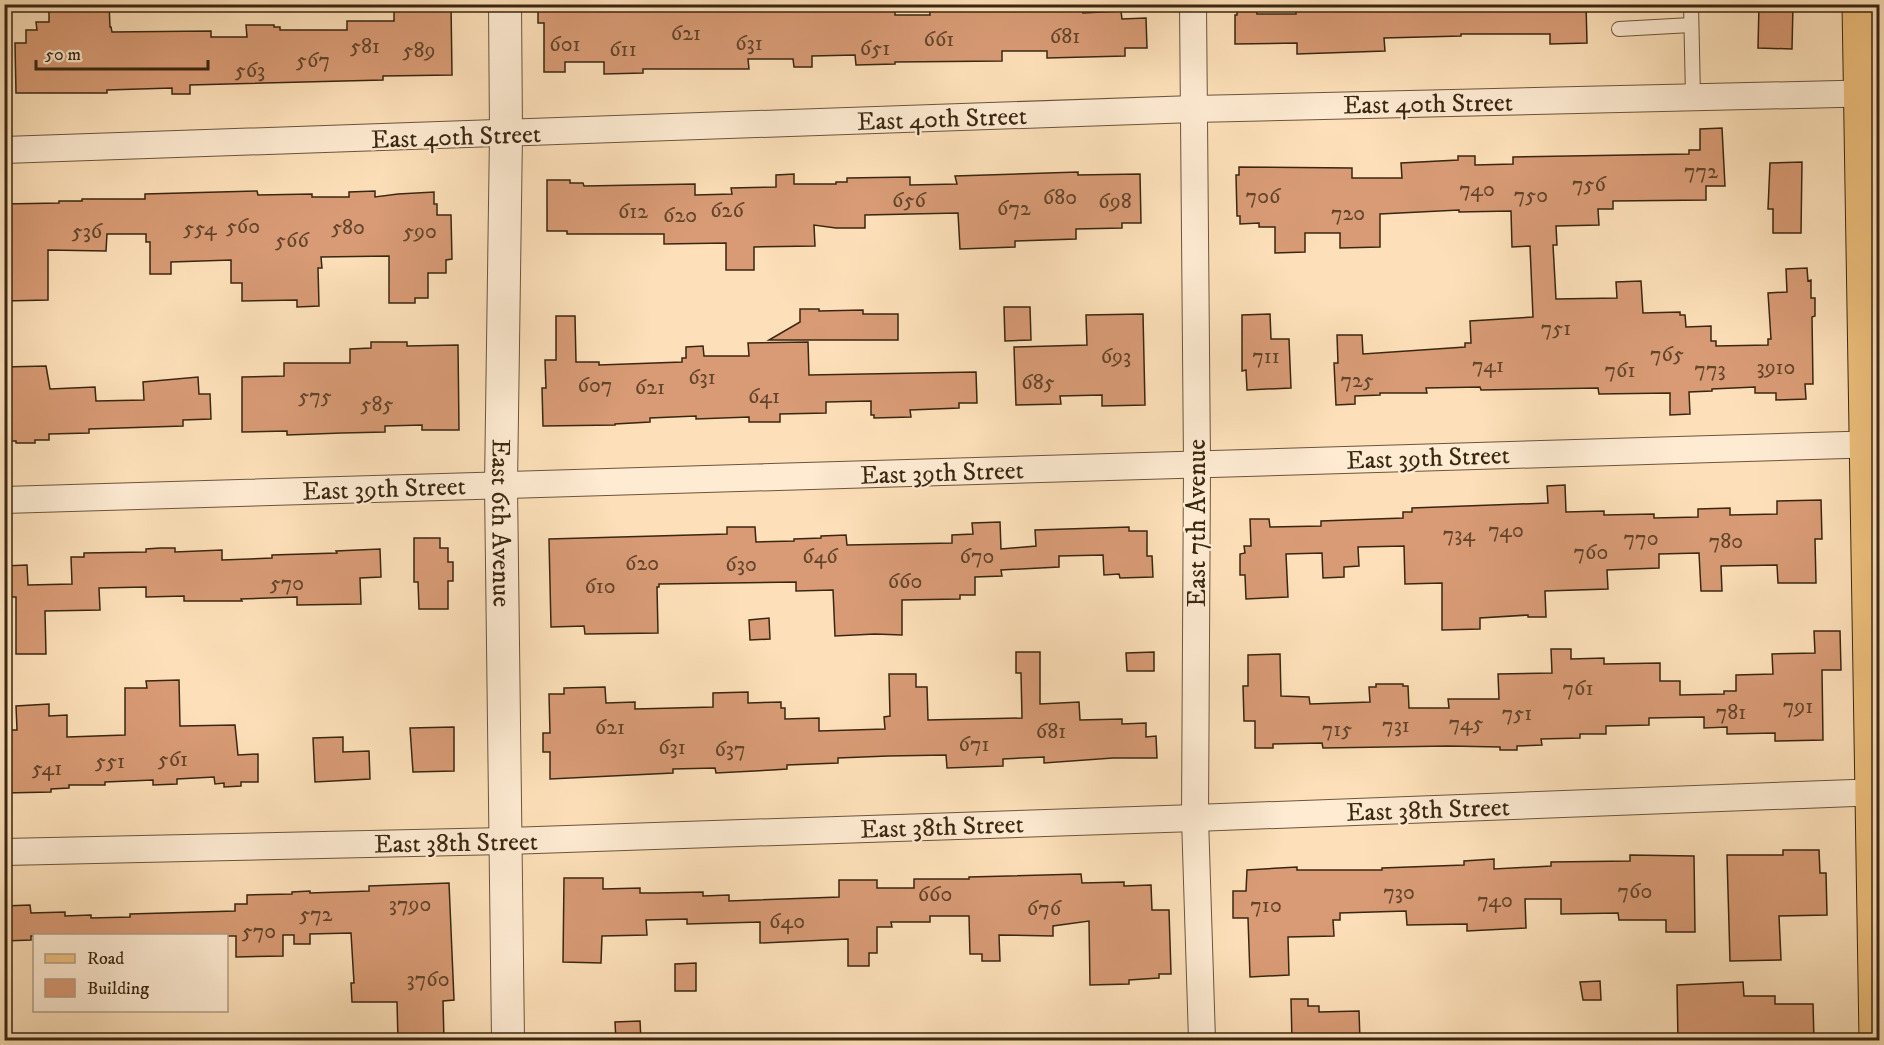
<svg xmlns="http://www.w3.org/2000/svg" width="1884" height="1045" font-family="'IM FELL DW Pica',serif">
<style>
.building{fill:#d89b75;stroke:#3a2712;stroke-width:1.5}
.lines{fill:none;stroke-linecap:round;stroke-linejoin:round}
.service-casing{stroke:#6b553c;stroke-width:16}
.minor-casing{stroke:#6b553c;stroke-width:28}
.tertiary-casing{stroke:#6b553c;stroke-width:34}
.primary-casing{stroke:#3a2712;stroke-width:35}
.service{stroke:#feebd2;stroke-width:14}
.minor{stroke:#feebd2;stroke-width:26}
.tertiary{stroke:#feebd2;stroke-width:32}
.primary{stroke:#eec07c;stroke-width:33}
.labels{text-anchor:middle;stroke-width:4.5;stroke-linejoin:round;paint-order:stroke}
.number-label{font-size:22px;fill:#62442b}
.street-label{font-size:26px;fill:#3a2712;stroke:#feebd2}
</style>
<rect width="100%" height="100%" fill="#fde0b9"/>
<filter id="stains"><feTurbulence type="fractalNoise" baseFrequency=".00333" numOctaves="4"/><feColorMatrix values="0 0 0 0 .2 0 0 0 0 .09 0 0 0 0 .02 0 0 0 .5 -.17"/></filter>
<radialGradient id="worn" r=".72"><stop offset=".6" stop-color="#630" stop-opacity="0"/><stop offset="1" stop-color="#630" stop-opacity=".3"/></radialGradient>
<!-- building -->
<g class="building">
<path d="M 49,4 L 109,4 L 110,27 L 111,27 L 112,32 L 211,31 L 211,37 L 247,37 L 246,25 L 274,25 L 274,27 L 280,27 L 280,30 L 347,30 L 347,21 L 394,21 L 394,4 L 451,4 L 452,75 L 383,76 L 383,80 L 190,85 L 190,94 L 172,94 L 172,88 L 107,90 L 107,93 L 16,93 L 15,43 L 26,43 L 26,30 L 37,30 L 36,22 L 49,22 Z"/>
<path d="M 538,4 L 743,4 L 743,9 L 792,9 L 792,4 L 895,4 L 895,15 L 930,15 L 929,4 L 1083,4 L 1083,13 L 1121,11 L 1122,19 L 1146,18 L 1147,48 L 1125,48 L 1125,56 L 1047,58 L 1047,51 L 1002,51 L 1002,61 L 895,62 L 895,64 L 856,65 L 855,55 L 812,56 L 812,67 L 794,67 L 793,59 L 748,59 L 749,69 L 643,69 L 643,73 L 604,74 L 604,62 L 565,62 L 565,72 L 544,72 L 544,23 L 538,23 Z"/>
<path d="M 1237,4 L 1256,4 L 1257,14 L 1296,14 L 1296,4 L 1438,4 L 1438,7 L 1476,6 L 1476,4 L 1586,4 L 1587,43 L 1550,44 L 1550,34 L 1461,34 L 1461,36 L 1384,38 L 1385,51 L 1297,54 L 1297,43 L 1235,44 L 1235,15 L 1237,15 Z"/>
<path d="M 1759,4 L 1793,4 L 1792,49 L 1758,48 Z"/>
<path d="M 1722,128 L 1725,186 L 1706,186 L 1706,200 L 1613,201 L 1613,209 L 1598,209 L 1599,225 L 1556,226 L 1557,245 L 1553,245 L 1556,299 L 1617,298 L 1616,282 L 1641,281 L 1643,313 L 1680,312 L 1680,315 L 1685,315 L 1686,327 L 1711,326 L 1711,341 L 1716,341 L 1716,346 L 1768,345 L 1768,339 L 1771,339 L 1768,293 L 1787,292 L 1786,269 L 1807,268 L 1808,281 L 1811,280 L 1811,298 L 1815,298 L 1815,316 L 1812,317 L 1813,384 L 1805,384 L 1806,399 L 1776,400 L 1776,393 L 1755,393 L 1755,387 L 1712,389 L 1712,391 L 1689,392 L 1690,414 L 1670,415 L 1670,393 L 1599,394 L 1598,388 L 1481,390 L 1480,387 L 1426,388 L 1427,393 L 1380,393 L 1380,395 L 1355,396 L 1355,404 L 1336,405 L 1334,363 L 1338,363 L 1337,335 L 1362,335 L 1363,354 L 1465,347 L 1465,343 L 1471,343 L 1470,321 L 1533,317 L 1530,246 L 1512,247 L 1511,211 L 1459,212 L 1459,210 L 1380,214 L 1380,247 L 1340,248 L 1340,233 L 1305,233 L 1305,252 L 1275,253 L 1275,227 L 1259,227 L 1259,223 L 1240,224 L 1240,216 L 1237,216 L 1236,175 L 1239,175 L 1239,167 L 1352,168 L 1352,178 L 1402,178 L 1401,163 L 1458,160 L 1458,156 L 1475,156 L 1475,165 L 1513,164 L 1513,157 L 1689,154 L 1689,150 L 1700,150 L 1700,129 Z"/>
<path d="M 1802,162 L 1801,233 L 1773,233 L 1773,209 L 1768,209 L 1770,163 Z"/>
<path d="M 1078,172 L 1078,175 L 1140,174 L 1141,223 L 1122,223 L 1122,228 L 1076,229 L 1076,239 L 1015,241 L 1015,247 L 960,249 L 958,213 L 865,215 L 865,228 L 836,228 L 814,225 L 815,246 L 754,247 L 754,270 L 726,270 L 726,243 L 664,244 L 664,234 L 567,234 L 567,231 L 547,231 L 547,180 L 570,180 L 570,183 L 583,183 L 584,186 L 695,184 L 695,195 L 732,194 L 731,188 L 776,187 L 776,175 L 794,174 L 794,184 L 836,184 L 836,182 L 847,182 L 847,178 L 910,177 L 910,185 L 957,184 L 955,176 Z"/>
<path d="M 257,191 L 258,195 L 312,194 L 312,197 L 349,197 L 349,192 L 375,191 L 375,197 L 398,194 L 434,192 L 434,204 L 437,204 L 437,215 L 451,215 L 452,259 L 446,260 L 446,273 L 428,273 L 428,298 L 415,298 L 415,303 L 389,303 L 389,256 L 321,257 L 322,268 L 318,268 L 319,306 L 297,307 L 297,300 L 242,301 L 242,283 L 231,283 L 231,260 L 171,262 L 171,274 L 150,274 L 150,242 L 146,242 L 146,234 L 107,234 L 106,251 L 48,250 L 48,300 L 4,301 L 4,204 L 59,203 L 59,201 L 82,201 L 82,199 L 145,199 L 145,194 Z"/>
<path d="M 1004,307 L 1030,307 L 1031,340 L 1005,341 Z"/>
<path d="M 800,309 L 819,309 L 819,311 L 863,310 L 863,314 L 898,314 L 898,340 L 769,340 L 800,322 Z"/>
<path d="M 1143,314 L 1145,405 L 1102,406 L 1102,395 L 1060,396 L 1061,404 L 1016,405 L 1014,347 L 1087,345 L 1086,315 Z"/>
<path d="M 1270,314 L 1271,339 L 1289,339 L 1291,388 L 1247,390 L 1246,370 L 1242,371 L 1242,315 Z"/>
<path d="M 556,316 L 575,316 L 576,362 L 599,362 L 599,365 L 682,362 L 682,358 L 686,358 L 686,347 L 703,346 L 704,356 L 749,356 L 748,343 L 808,342 L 809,375 L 976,372 L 977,403 L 959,403 L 959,408 L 910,410 L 911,417 L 874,418 L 874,415 L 871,415 L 871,401 L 826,402 L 826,413 L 780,414 L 780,422 L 749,422 L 749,417 L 696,419 L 696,416 L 650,418 L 650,422 L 615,424 L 615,425 L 543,426 L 542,388 L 546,388 L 545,360 L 556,360 Z"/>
<path d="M 371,342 L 407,342 L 407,346 L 458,345 L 459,430 L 422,430 L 422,425 L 385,426 L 385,432 L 342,433 L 287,435 L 287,431 L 242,432 L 242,377 L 284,376 L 284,363 L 350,363 L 350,349 L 371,348 Z"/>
<path d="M 46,366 L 50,389 L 95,387 L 96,401 L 144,400 L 143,382 L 198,377 L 199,394 L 210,394 L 211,419 L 183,420 L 183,426 L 89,429 L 89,433 L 49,434 L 49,440 L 35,440 L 35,443 L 16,443 L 16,441 L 4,441 L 4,367 Z"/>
<path d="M 1565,485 L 1566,512 L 1604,511 L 1604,515 L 1654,514 L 1654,518 L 1698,517 L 1698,509 L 1730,508 L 1730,515 L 1777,514 L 1777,501 L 1821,500 L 1822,539 L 1815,539 L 1816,583 L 1778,583 L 1777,565 L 1721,566 L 1722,591 L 1701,591 L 1699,553 L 1659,554 L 1659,568 L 1607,570 L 1608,589 L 1545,591 L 1546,617 L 1528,617 L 1528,615 L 1480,618 L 1480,629 L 1442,630 L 1442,583 L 1405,584 L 1404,546 L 1358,547 L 1359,566 L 1344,567 L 1344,577 L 1323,578 L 1322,553 L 1286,554 L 1288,597 L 1246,599 L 1245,575 L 1240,575 L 1240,554 L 1245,553 L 1244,546 L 1251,546 L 1250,519 L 1269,519 L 1270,527 L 1321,526 L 1321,521 L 1403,518 L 1403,512 L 1412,512 L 1412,508 L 1548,503 L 1547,486 Z"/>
<path d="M 1000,522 L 1001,549 L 1036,546 L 1035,530 L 1129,527 L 1129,531 L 1147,531 L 1147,556 L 1152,556 L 1153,577 L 1120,578 L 1119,574 L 1104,575 L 1103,555 L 1059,556 L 1059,567 L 1001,570 L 1002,576 L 975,577 L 975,595 L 960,595 L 960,599 L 902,600 L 902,635 L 875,634 L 835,636 L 833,590 L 796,591 L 796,582 L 659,584 L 659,587 L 657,587 L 658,633 L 585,634 L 584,626 L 551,627 L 549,539 L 727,534 L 727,527 L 755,527 L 756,542 L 794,541 L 794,539 L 821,538 L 821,536 L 846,535 L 847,545 L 952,543 L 952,535 L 973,534 L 972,523 Z"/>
<path d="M 414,538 L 440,538 L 440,548 L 448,548 L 448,562 L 453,562 L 453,581 L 448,581 L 448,609 L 419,609 L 418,582 L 414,582 Z"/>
<path d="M 160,548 L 175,548 L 175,552 L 222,550 L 222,560 L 272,558 L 272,555 L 337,553 L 336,551 L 380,549 L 381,577 L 360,578 L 361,604 L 297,605 L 297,597 L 241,599 L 242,601 L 184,601 L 184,596 L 146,597 L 146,587 L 99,588 L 100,610 L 45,611 L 46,654 L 16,654 L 16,597 L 4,597 L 4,566 L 27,565 L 28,585 L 72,584 L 71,557 L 84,557 L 84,553 L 146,552 L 146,549 Z"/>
<path d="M 769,618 L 770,639 L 750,640 L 749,620 Z"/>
<path d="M 1814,631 L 1840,631 L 1841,670 L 1822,670 L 1823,740 L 1775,741 L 1775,733 L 1727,734 L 1727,727 L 1704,728 L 1704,717 L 1649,718 L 1649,725 L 1606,726 L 1606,734 L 1580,734 L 1580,738 L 1541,739 L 1542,745 L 1517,746 L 1517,750 L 1500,750 L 1500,747 L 1449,746 L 1323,748 L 1322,743 L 1273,744 L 1273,748 L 1255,748 L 1255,721 L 1244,721 L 1243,686 L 1248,686 L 1248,655 L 1280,654 L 1281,696 L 1309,697 L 1310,704 L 1370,702 L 1369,687 L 1376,687 L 1376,684 L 1403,684 L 1403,686 L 1408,686 L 1409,708 L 1449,708 L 1448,699 L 1499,699 L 1498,674 L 1552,673 L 1551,649 L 1571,649 L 1571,659 L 1604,658 L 1604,664 L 1660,663 L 1660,681 L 1680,681 L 1680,695 L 1724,694 L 1724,691 L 1736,691 L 1736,675 L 1773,674 L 1772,654 L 1815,653 Z"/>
<path d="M 1016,652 L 1040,652 L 1040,704 L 1079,702 L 1080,720 L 1122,719 L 1122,724 L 1146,723 L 1146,737 L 1156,736 L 1157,758 L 1113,758 L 1044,763 L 1044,757 L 1003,759 L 1003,766 L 947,768 L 946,755 L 888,756 L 838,758 L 838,763 L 787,765 L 787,769 L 772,770 L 716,773 L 715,768 L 673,769 L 673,773 L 550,779 L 550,752 L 543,752 L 543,733 L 550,733 L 549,694 L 564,694 L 564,688 L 605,687 L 606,703 L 635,702 L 635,709 L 713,707 L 713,693 L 748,692 L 748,703 L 781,702 L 781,708 L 785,708 L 785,719 L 819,718 L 819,731 L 885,729 L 884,717 L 890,716 L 889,674 L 916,674 L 916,687 L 927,687 L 928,720 L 1022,718 L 1021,673 L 1016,673 Z"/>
<path d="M 1154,652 L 1154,671 L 1127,671 L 1126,653 Z"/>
<path d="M 179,680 L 180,726 L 235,725 L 238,755 L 258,754 L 258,782 L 241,782 L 241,786 L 224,787 L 224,783 L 215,784 L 214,777 L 177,779 L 177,784 L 153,785 L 153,780 L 105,782 L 105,785 L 69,785 L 69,788 L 51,789 L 51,792 L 4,793 L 4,730 L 17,730 L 16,706 L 49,704 L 49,716 L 67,715 L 67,737 L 125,735 L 125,688 L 147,688 L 146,681 Z"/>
<path d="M 454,727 L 454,771 L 413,772 L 410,728 Z"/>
<path d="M 343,737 L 343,752 L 369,751 L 370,779 L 315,782 L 313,738 Z"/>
<path d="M 1783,850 L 1819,850 L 1820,873 L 1826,873 L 1827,915 L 1779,916 L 1781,960 L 1730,961 L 1727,855 L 1783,855 Z"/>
<path d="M 1630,855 L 1694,856 L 1695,932 L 1666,932 L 1666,920 L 1619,920 L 1618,913 L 1561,914 L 1561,899 L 1525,899 L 1526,928 L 1467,931 L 1467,924 L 1407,925 L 1406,911 L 1340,913 L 1340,920 L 1333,920 L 1334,936 L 1288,937 L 1289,975 L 1250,977 L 1248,918 L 1233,918 L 1233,891 L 1246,891 L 1247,870 L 1297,867 L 1297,870 L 1382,870 L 1382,868 L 1464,865 L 1464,861 L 1494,859 L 1494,869 L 1551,866 L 1551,862 L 1630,861 Z"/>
<path d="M 1081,874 L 1082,883 L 1124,882 L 1124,886 L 1151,885 L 1152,910 L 1169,910 L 1171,974 L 1159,974 L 1159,978 L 1129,980 L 1129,984 L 1090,985 L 1089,921 L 1053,926 L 1053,936 L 999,935 L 1000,961 L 982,961 L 982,954 L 970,954 L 969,916 L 930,916 L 930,922 L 891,922 L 892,927 L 877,927 L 877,953 L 869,953 L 869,966 L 848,966 L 848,939 L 760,943 L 760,922 L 687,924 L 687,919 L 646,920 L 647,935 L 602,936 L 601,963 L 563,962 L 564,878 L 603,878 L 603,889 L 640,888 L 640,893 L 657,893 L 703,892 L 703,896 L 729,895 L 729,901 L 839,897 L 839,880 L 877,880 L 877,888 L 914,888 L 914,879 L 969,879 L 969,877 Z"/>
<path d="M 449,883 L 454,1000 L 443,1001 L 444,1041 L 398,1041 L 397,1002 L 352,1002 L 351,983 L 354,983 L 351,933 L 310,934 L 310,944 L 294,944 L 294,935 L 283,935 L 283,956 L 236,957 L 236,936 L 31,936 L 31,940 L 4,941 L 4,906 L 30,905 L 31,913 L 65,912 L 65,916 L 91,915 L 91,918 L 130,917 L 130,914 L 235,911 L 235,904 L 247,904 L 247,895 L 292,894 L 292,892 L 310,891 L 310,893 L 369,891 L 369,886 Z"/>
<path d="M 696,963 L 696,991 L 675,991 L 675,964 Z"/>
<path d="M 1600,981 L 1601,1000 L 1583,1000 L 1580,982 Z"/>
<path d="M 1743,982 L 1744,996 L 1775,996 L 1775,1004 L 1813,1004 L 1814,1041 L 1678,1041 L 1677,985 Z"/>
<path d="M 1291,999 L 1308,999 L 1308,1006 L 1319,1006 L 1319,1012 L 1359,1011 L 1360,1041 L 1292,1041 Z"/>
<path d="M 640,1021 L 641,1041 L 616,1041 L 615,1022 Z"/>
</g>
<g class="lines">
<!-- service casing -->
<g class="service-casing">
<g id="service">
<path d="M 1691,4 L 1693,97"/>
<path d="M 1619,29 L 1691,25"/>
</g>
</g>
<!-- minor casing -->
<g class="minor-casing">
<g id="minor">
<path d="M 1193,4 L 1197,464 L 1195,818 L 1202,1040"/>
<path d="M 4,150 L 1194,109 L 1880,93"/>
<path d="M 4,500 L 1880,444"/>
<path d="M 4,852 L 505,841 L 1195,818 L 1880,792"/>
</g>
</g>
<!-- tertiary casing -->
<g class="tertiary-casing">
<g id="tertiary">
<path id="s1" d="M 505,4 L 506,134 L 501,485 L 508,1040"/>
</g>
</g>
<!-- primary casing -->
<g class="primary-casing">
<path id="primary" d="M 1859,4 L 1876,1040"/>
</g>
<!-- service -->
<use href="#service" class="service"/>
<!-- minor -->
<use href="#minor" class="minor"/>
<!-- tertiary -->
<use href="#tertiary" class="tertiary"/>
<!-- primary -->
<use href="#primary" class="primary"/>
</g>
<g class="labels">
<!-- number labels -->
<g class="number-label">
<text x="686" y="40">621</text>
<text x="1065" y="43">681</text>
<text x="939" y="46">661</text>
<text x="749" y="50">631</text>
<text x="565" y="51">601</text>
<text x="365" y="53">581</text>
<text x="875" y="55">651</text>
<text x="623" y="56">611</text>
<text x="419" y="57">589</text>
<text x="313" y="67">567</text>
<text x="250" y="77">563</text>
<text x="1701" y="178">772</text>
<text x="1589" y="191">756</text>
<text x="1477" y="196">740</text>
<text x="1531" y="202">750</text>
<text x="1263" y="203">706</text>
<text x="1060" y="204">680</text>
<text x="909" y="207">656</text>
<text x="1115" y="208">698</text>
<text x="1014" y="215">672</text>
<text x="727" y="217">626</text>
<text x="633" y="218">612</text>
<text x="1348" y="220">720</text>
<text x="680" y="222">620</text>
<text x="243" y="233">560</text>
<text x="348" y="234">580</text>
<text x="200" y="235">554</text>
<text x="87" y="238">536</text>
<text x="420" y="238">590</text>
<text x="292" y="247">566</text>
<text x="1556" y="335">751</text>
<text x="1667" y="361">765</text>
<text x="1116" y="363">693</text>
<text x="1266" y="363">711</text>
<text x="1488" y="372">741</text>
<text x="1776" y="374">3910</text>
<text x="1710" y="376">773</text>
<text x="1620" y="377">761</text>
<text x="702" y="384">631</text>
<text x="1357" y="387">725</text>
<text x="1038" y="389">685</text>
<text x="595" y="392">607</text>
<text x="650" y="394">621</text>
<text x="315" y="403">575</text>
<text x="764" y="403">641</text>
<text x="377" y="411">585</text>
<text x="1506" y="537">740</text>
<text x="1459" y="541">734</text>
<text x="1641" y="545">770</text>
<text x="1726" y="548">780</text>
<text x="1591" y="559">760</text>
<text x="820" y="563">646</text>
<text x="977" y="563">670</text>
<text x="642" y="570">620</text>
<text x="741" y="571">630</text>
<text x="905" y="588">660</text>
<text x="287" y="590">570</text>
<text x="600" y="593">610</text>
<text x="1578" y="695">761</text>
<text x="1798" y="713">791</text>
<text x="1731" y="719">781</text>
<text x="1517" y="720">751</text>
<text x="1466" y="730">745</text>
<text x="1396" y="732">731</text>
<text x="610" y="734">621</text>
<text x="1337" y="736">715</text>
<text x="1051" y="738">681</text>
<text x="974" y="751">671</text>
<text x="672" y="754">631</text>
<text x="730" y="756">637</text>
<text x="173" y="766">561</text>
<text x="110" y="768">551</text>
<text x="47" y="775">541</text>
<text x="1635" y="898">760</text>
<text x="1399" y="899">730</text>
<text x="935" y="901">660</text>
<text x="1495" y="907">740</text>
<text x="410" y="911">3790</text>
<text x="1266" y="912">710</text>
<text x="1044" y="915">676</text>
<text x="316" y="921">572</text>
<text x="787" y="928">640</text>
<text x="259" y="938">570</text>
<text x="428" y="986">3760</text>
</g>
<!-- street labels -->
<g class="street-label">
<text transform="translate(1428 103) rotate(-1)" y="9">East 40th Street</text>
<text transform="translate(942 118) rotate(-2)" y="9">East 40th Street</text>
<text transform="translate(456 136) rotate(-2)" y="9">East 40th Street</text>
<text transform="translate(1428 457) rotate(-2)" y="9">East 39th Street</text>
<text transform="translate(942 472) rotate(-2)" y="9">East 39th Street</text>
<text transform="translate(384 488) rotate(-2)" y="9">East 39th Street</text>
<text dy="9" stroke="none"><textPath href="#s1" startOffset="519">East 6th Avenue</textPath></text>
<text transform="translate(1196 523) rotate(-90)" y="9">East 7th Avenue</text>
<text transform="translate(1428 809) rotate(-2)" y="9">East 38th Street</text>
<text transform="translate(942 826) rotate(-2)" y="9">East 38th Street</text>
<text transform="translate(456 842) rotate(-1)" y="9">East 38th Street</text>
</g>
</g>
<!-- margin -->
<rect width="1884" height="1045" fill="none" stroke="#fde0b9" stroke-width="24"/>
<rect x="6" y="6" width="1872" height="1033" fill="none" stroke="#3a2712" stroke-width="3"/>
<rect x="12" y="12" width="1860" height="1021" fill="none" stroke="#3a2712" stroke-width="1.5"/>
<!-- legend -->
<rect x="33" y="934" width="195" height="78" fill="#feebd2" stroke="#b09d85" stroke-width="1.5"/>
<rect x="45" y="954" width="30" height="9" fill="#eec07c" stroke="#b09d85" stroke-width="1.5"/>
<text x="87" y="964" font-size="18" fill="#3a2712">Road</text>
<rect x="45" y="979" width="30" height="18" fill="#d89b75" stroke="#b09d85" stroke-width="1.5"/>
<text x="87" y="994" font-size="18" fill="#3a2712">Building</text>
<!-- scale -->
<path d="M36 60v9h172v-9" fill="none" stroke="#3a2712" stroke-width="3"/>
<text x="45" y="60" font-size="18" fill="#3a2712" stroke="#feebd2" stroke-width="4.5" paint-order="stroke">50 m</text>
<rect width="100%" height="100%" filter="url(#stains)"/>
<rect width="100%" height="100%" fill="url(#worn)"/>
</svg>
